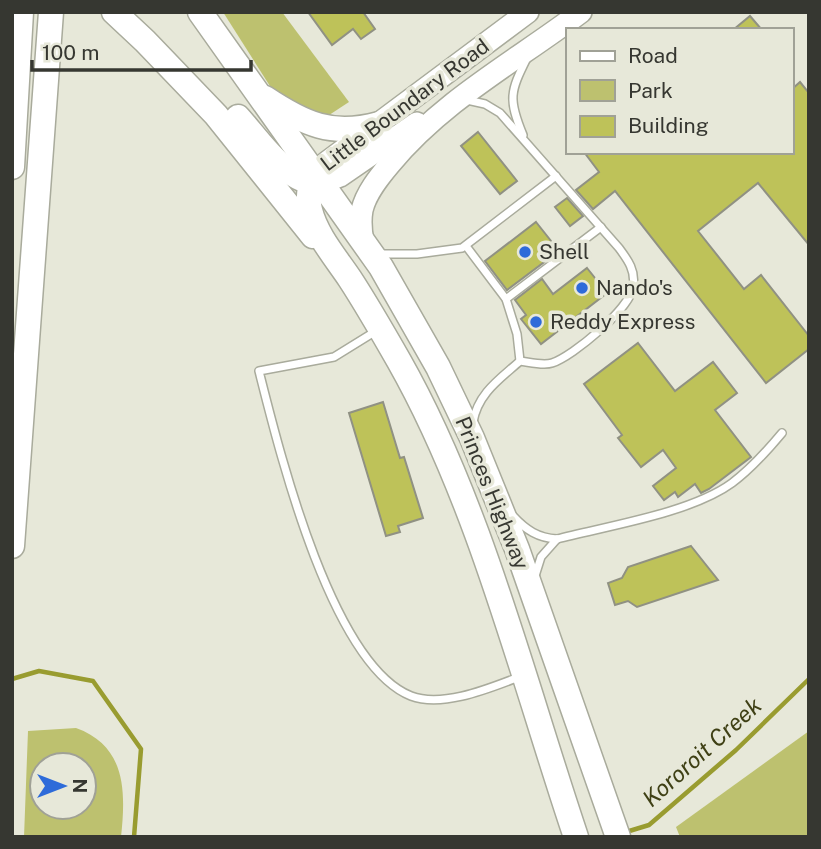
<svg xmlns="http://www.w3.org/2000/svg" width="821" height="849" font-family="'Public Sans',sans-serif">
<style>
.green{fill:#bdc16f;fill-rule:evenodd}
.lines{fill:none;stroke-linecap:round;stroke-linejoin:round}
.stream{stroke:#999c30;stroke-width:4.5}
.building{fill:#bec259;stroke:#909183;stroke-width:2}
.lane-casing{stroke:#a9ab9c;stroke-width:10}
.primary-casing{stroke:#a9ab9c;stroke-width:24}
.highway-casing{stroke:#a9ab9c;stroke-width:27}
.lane{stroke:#fff;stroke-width:7}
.primary{stroke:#fff;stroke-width:21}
.highway{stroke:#fff;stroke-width:24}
.poi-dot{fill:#2e6bd9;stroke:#e7e8d9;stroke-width:2.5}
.labels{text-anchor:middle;stroke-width:7;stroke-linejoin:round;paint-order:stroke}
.street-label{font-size:21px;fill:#363731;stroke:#e7e8d9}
.poi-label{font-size:21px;fill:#363731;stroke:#e7e8d9;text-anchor:start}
.water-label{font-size:23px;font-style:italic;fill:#3f4015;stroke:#e7e8d9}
</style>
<rect width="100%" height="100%" fill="#e7e8d9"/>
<!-- green -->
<g class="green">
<path d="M 223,12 L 282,12 L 349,102 L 320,121 L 275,94 Z"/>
<path d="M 76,728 C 126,746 126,791 121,837 L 24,837 L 28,731 ZM 42,765 L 84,765 L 84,807 L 42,807 Z"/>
<path d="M 809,731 L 809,837 L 680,837 L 676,827 Z"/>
</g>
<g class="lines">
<!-- stream -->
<g class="stream">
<path d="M 12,679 L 39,671 L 93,681 L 141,749 L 134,837"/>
<path d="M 626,832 L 649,825 L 736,750 L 809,679"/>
</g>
</g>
<!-- building -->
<g class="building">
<path d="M 308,12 L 363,12 L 375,29 L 361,39 L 353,29 L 332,45 Z"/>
<path d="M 750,16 L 762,30 L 733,30 Z"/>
<path d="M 800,82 L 809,93 L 809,245 L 758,183 L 698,231 L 744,289 L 761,275 L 809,336 L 809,349 L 766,383 L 615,191 L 593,209 L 576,190 L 599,172 L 584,152 L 791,152 L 791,90 Z"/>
<path d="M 478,132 L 517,181 L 500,194 L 461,146 Z"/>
<path d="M 567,198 L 583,216 L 570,226 L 555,207 Z"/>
<path d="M 536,222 L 559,251 L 507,290 L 485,261 Z"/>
<path d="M 587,268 L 607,293 L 541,344 L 521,319 L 526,315 L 515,300 L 542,279 L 553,294 Z"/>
<path d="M 638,343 L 675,391 L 713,362 L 737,393 L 715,410 L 751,457 L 709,489 L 701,493 L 695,484 L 678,497 L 675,492 L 664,500 L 653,486 L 676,468 L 663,450 L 641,467 L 618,438 L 622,435 L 584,384 Z"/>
<path d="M 383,402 L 400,458 L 404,457 L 423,518 L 398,526 L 400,532 L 386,536 L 349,413 Z"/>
<path d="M 691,546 L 718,580 L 637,607 L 628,601 L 615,605 L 608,583 L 622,578 L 628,567 Z"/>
</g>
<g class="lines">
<!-- lane casing -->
<g class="lane-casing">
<g id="lane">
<path d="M 467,100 L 485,104 L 500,113 L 619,248 C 628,260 636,271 633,287 C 630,309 573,356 552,363 C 543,366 529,362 520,361 C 500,379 478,393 473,422"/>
<path d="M 523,135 C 508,99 510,92 527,58"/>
<path d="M 466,246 L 506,299 L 517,334 L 520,361"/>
<path d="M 378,254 L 417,254 L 462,248 L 556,176"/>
<path d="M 506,299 L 601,227"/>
<path d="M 376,331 L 334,357 L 259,371 C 279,450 331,664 411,696 C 443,708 490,688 519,677"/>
<path d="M 513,516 C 526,530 538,538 557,539 C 607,526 691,513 732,483 C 751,469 767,451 782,433"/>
<path d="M 535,576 L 541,557 L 557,539"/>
</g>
</g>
<!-- primary casing -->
<g class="primary-casing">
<g id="primary">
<path d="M 315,174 L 327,162 L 528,12"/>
<path d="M 322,183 L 340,176 L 417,123"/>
<path d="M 363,242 C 361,231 360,221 362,210 C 366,193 379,177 390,164 C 443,100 516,61 581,12"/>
</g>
</g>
<!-- highway casing -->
<g class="highway-casing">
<g id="highway">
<path d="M 114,12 L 145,41 L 216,115 L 313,236"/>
<path d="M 200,12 L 381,267 L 438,367 L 472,438 L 517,549 L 618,837"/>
<path d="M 265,98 C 304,124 332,137 379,124"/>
<path d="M 238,117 C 259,140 287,185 322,183"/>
<path d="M 12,167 L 21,12"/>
<path d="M 315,174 C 310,185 307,198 310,210 C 316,235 336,258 350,279 C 367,305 383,333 399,361 C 480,504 523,680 576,837"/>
<path d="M 12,546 L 51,12"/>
</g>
</g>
<!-- lane -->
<use href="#lane" class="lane"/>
<!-- primary -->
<use href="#primary" class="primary"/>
<!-- highway -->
<use href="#highway" class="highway"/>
</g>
<!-- markers -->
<g class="poi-dot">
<circle cx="525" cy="252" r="7"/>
<circle cx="582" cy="288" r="7"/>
<circle cx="536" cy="322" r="7"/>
</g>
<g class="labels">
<!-- street labels -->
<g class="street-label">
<text transform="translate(405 105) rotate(-37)" y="7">Little Boundary Road</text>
<text transform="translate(492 493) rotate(68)" y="7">Princes Highway</text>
</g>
<!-- poi labels -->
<g class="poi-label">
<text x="539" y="259">Shell</text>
<text x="596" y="295">Nando's</text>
<text x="550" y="329">Reddy Express</text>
</g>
<!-- water labels -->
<g class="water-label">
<text transform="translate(702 752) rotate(-42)" y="8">Kororoit Creek</text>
</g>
</g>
<!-- border -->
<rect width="821" height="849" fill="none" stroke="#363731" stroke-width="28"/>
<!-- legend -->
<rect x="566" y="28" width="228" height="126" fill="#e7e8d9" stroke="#a0a196" stroke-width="2"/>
<rect x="580" y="51" width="35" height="10" fill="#ffffff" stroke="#a0a196" stroke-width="2"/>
<text x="628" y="63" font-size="21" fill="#363731">Road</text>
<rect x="580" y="80" width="35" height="21" fill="#bdc16f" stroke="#a0a196" stroke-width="2"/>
<text x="628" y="98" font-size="21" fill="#363731">Park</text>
<rect x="580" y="116" width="35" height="21" fill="#bec259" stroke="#a0a196" stroke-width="2"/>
<text x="628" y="133" font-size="21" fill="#363731">Building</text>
<!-- north arrow -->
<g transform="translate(63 786) rotate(90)"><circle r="33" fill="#e7e8d9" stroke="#a0a196" stroke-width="2"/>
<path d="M0-5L12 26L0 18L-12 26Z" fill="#2e6bd9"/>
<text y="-10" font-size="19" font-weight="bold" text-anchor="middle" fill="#363731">N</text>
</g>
<!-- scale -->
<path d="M32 60v10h219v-10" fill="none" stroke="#363731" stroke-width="3.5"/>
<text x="42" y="60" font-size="21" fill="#363731" stroke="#e7e8d9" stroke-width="5" paint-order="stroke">100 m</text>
</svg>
